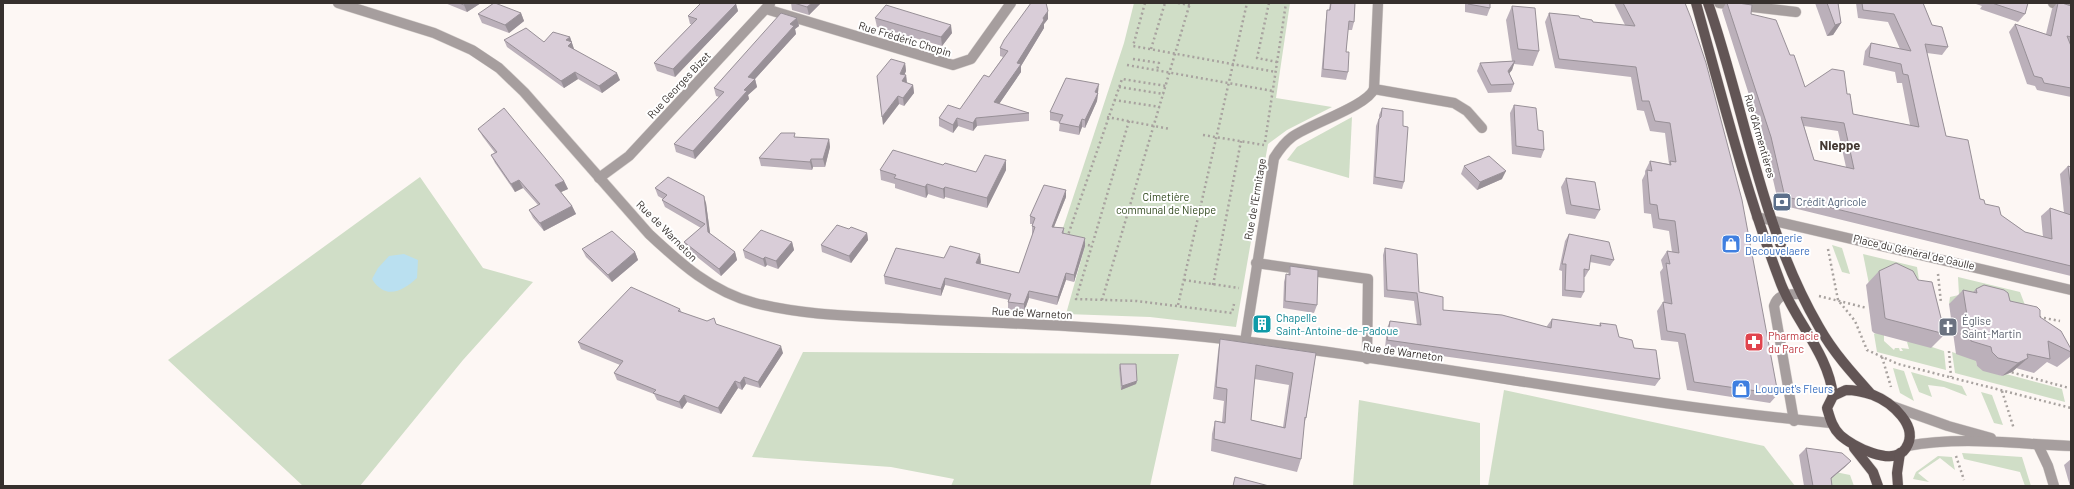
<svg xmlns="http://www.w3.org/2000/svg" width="2074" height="489" font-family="Barlow,sans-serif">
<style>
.green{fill:#d0dec7}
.water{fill:#bae0f0}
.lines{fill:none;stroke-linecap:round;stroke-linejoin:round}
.minor-casing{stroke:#d9d3d0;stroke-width:11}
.major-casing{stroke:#d9d3d0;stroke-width:11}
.path{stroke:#a8a29f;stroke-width:2.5;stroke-dasharray:2 3;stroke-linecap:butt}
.minor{stroke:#a69e9e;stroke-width:10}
.major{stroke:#625555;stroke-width:10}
.wall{fill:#bbb0ba;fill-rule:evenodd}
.shaded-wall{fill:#989097}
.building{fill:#d9cdd8;stroke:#989097;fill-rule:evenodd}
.labels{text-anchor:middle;stroke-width:4;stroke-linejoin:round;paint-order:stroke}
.street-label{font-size:11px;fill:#36302d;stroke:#fff}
.park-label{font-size:11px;fill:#2e461b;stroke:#fff}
.service-label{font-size:11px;fill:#4e5e75;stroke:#fff;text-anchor:start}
.shop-label{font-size:11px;fill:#366cbe;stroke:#fff;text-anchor:start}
.culture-label{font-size:11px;fill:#0d838f;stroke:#fff;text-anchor:start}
.worship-label{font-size:11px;fill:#5b616d;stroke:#fff;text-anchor:start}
.health-label{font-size:11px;fill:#be3a42;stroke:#fff;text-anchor:start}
.quarter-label{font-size:13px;font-weight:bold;fill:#443933;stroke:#fff}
</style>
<rect width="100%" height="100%" fill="#fdf7f4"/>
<!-- green -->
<g class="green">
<path d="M 1134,3 L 1290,3 L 1276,98 L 1332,107 L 1287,130 L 1268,144 L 1236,327 L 1150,317 L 1066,314 L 1085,246 L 1059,240 L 1124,43 Z"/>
<path d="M 1352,117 L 1349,178 L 1287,160 L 1297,147 Z"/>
<path d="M 420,177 L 483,268 L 533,282 L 463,360 L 360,486 L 303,486 L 168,360 Z"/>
<path d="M 1832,245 L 1842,248 L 1850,274 L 1842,272 Z"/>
<path d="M 1863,254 L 1917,267 L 1919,280 L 1869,284 Z"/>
<path d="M 1958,277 L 2020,292 L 2028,313 L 1949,304 L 1950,297 L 1959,295 Z"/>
<path d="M 1876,333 L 1884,334 L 1884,341 L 1894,350 L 1895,348 L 1899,348 L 1900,351 L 1903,351 L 1901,348 L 1909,349 L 1907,342 L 1910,342 L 1910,341 L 1926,346 L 1926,345 L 1944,351 L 1946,370 L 1877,352 L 1874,334 Z"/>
<path d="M 803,352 L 1179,354 L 1150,486 L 951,486 L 954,479 L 891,467 L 752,457 Z"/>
<path d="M 1952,352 L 1976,360 L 1977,366 L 2002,376 L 2006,374 L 2062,389 L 2065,402 L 1955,373 Z"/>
<path d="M 1893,368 L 1904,371 L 1914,401 L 1900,393 Z"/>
<path d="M 1911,372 L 1962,386 L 1967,396 L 1944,387 L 1928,385 L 1932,397 L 1919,392 Z"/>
<path d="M 1504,390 L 1764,446 L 1795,486 L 1488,486 Z"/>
<path d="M 1981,392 L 1992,395 L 2003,425 L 1994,423 Z"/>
<path d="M 1359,400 L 1480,423 L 1480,486 L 1353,486 Z"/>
<path d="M 1962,453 L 2022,457 L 2031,486 L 2025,486 L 2020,472 L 1964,459 Z"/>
<path d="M 1938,456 L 1952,457 L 1955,470 L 1940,458 L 1918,473 L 1929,482 L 1913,479 L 1916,472 Z"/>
<path d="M 1821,469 L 1850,475 L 1854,486 L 1824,486 Z"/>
</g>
<!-- water -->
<path class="water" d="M 404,254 L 418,260 L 417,278 C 402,292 385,300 372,279 L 378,268 L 389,256 Z"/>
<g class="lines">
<!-- minor casing -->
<g class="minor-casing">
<g id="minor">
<path d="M 338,3 L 434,33 L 472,50 L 499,68 L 524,92 L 649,234 C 680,263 712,292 755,303 C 806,316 860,316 912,319 C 1003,323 1095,326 1186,335 C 1402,356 1615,403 1831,423"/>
<path d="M 1719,3 L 1796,12"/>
<path d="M 2053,3 L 2071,9"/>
<path d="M 766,9 L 953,65 L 971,59 L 1011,3"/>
<path d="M 1374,89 L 1454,103 L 1467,111 L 1482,128"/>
<path d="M 599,178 L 629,156 L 770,4"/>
<path d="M 1757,217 L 2071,290"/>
<path d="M 1256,263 L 1368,279 L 1367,359"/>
<path d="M 1245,342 L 1274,158 C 1279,150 1284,143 1292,137 C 1310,124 1367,106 1374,89 L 1378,3"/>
<path d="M 1892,406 L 1948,426 L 1991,438"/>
<path d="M 1794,421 L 1774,306 C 1778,293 1789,294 1801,294"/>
<path d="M 2038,445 L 2048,466 L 2054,486"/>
<path d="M 1907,446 C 1962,436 2016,444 2071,446"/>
</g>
</g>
<!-- major casing -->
<g class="major-casing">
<g id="major">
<path d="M 1696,3 C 1722,97 1746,192 1781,284 C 1796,322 1829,355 1833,396"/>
<path d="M 1708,3 C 1745,110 1761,228 1819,327 C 1833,352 1852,373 1871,394"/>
<path d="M 1846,390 C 1855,390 1864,392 1873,395 C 1891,402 1920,426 1906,448 C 1893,468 1852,446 1840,435 C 1832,427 1830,418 1827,408 L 1833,396 Z"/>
<path d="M 1854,448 L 1873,472 L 1878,486"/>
<path d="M 1898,486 L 1897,473 L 1900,453"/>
</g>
</g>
<!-- path -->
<g class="path">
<path d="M 1145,3 L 1133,46 L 1276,72"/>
<path d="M 1178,3 L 1190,5"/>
<path d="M 1269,3 L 1257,58 L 1277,62"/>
<path d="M 1151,49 L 1165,3"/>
<path d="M 1133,59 L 1159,63 L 1157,70"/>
<path d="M 1127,65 L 1273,91"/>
<path d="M 1119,87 L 1164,94"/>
<path d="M 1114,100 L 1160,107"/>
<path d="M 1107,117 L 1170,129"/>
<path d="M 1129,121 L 1076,299 L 1137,301 L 1232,313 L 1234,304"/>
<path d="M 1203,135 L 1264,145"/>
<path d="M 1265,142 L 1286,3"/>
<path d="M 1067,238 L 1122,79 L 1166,86"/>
<path d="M 1083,244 L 1092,246"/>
<path d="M 1828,249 L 1838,300 L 1855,321 L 1867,350 L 1898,364 L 2071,408"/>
<path d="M 1938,274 L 1941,303"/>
<path d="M 1184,280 L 1239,288"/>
<path d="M 1213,285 L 1241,141"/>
<path d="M 1819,296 L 1867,308"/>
<path d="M 1102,300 L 1190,3"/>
<path d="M 1178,305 L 1247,3"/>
<path d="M 2039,317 L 2060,321"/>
<path d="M 1949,351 L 1951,377"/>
<path d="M 1882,357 L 1891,387"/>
<path d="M 2007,371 L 2069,388"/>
<path d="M 2002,391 L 2014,429"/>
<path d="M 1956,456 L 1964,480"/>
</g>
<!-- minor -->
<use href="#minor" class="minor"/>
<!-- major -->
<use href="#major" class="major"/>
</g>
<!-- wall -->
<g class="wall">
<path d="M 445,3 L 481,3 L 467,12 Z"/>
<path d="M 791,3 L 821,3 L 809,15 L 792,10 Z"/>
<path d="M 1330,3 L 1355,3 L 1354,22 L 1352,30 L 1348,30 L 1346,52 L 1348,72 L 1346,80 L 1321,77 L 1326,18 L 1327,10 L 1329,10 Z"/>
<path d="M 1465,3 L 1490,3 L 1490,8 L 1487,16 L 1465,12 Z"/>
<path d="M 1614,3 L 1685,3 L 1778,394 L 1770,403 L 1687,390 L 1678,342 L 1661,340 L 1657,311 L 1663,302 L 1664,302 L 1660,272 L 1663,268 L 1661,260 L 1667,251 L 1672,252 L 1669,231 L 1653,228 L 1651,214 L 1644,213 L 1642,180 L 1645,174 L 1645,171 L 1650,161 L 1669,164 L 1665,133 L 1650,131 L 1644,111 L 1637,110 L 1631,77 L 1555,68 L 1545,22 L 1549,13 L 1593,22 L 1625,25 Z"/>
<path d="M 1726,3 L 1727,3 L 1751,14 L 1790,55 L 1805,87 L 1847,94 L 1853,114 L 1910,125 L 1902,83 L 1897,83 L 1895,72 L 1863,65 L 1865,51 L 1871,43 L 1900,49 L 1888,22 L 1858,18 L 1856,3 L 1923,3 L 1932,25 L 1948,47 L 1942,55 L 1927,53 L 1946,136 L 1980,199 L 1985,204 L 2025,232 L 2043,237 L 2041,216 L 2050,208 L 2064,213 L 2060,174 L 2068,166 L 2071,167 L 2071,276 L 1785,206 L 1778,201 L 1765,145 L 1722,10 ZM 1804,126 L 1838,131 L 1846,167 L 1814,160 Z"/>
<path d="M 1815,3 L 1838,3 L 1841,23 L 1833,35 L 1827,36 Z"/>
<path d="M 1973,3 L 2028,3 L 2025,14 L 2018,22 L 1980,9 L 1982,6 Z"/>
<path d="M 2057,3 L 2062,3 L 2071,6 L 2071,97 L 2037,90 L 2035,86 L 2027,84 L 2009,32 L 2015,24 L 2046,34 L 2052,9 Z"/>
<path d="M 736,4 L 738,11 L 675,77 L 657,71 L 654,63 L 692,24 L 690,24 L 688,16 Z"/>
<path d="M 1512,6 L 1539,51 L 1533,66 L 1514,64 L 1512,70 L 1509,73 L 1514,84 L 1511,92 L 1488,93 L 1477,71 L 1480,63 L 1512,61 L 1506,20 Z"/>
<path d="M 521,13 L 524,21 L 509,33 L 482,23 L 478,14 Z"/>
<path d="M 797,18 L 799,26 L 795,29 L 796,34 L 755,79 L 757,87 L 748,95 L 749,99 L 695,159 L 676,152 L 674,144 L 719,97 L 716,96 L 714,88 Z"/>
<path d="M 875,18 L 952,33 L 942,46 L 877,27 Z"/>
<path d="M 1048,19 L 1044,24 L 1044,28 L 1021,66 L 1021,72 L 999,104 L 1029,113 L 1029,121 L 977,126 L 973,131 L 958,126 L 953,133 L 939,126 L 939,118 L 960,109 L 989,77 L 1003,57 L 1000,56 L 1000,48 Z"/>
<path d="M 570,37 L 574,49 L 620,80 L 602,93 L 578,79 L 564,88 L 507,47 L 504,40 L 544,42 Z"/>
<path d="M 905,63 L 906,71 L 904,75 L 906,75 L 907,83 L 913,85 L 914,93 L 904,106 L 899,104 L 883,125 Z"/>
<path d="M 1098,92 L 1097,101 L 1085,128 L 1082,127 L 1079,135 L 1059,131 L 1060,122 L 1050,120 L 1050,112 Z"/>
<path d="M 1514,105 L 1538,130 L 1544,150 L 1541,158 L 1512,154 L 1510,113 Z"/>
<path d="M 1382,108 L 1403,126 L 1404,182 L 1402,189 L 1373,184 L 1376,126 L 1379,118 L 1379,115 Z"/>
<path d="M 478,129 L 564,181 L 568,189 L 561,192 L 572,206 L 576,214 L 544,231 L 533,218 L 529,210 L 538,205 L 523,188 L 515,192 L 495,163 L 491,155 L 495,153 L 483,137 Z"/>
<path d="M 796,137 L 829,139 L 830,147 L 825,167 L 813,167 L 812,170 L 761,166 L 759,158 Z"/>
<path d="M 943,165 L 976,172 L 1006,170 L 987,208 L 945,197 L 944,199 L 928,194 L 926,198 L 895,188 L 895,184 L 881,180 L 880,170 Z"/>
<path d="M 1464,166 L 1502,179 L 1477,190 L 1461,174 Z"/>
<path d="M 1566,178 L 1600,210 L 1595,219 L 1566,214 L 1561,187 Z"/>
<path d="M 655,188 L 706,203 L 710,234 L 735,252 L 737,260 L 721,276 L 687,249 L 684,242 L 701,228 L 665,207 L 662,200 L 663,199 L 658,196 Z"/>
<path d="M 1066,197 L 1054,227 L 1064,228 L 1064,234 L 1085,246 L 1074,282 L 1066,280 L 1057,305 L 1029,298 L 1024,312 L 1008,309 L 1008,302 L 1009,300 L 945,285 L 941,296 L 885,284 L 884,276 L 944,258 L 981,262 L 980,264 L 1019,273 L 1033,234 L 1032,234 L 1032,224 L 1030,224 L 1030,216 Z"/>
<path d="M 849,229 L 867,233 L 868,240 L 851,263 L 822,252 L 821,245 Z"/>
<path d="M 1569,234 L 1614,260 L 1610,266 L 1590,262 L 1589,270 L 1585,277 L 1584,277 L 1584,292 L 1581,298 L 1562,296 L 1562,271 L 1559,270 L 1565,241 Z"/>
<path d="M 792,242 L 794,250 L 778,269 L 767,265 L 765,267 L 745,258 L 743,250 Z"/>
<path d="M 1385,248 L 1419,292 L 1443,310 L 1547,327 L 1547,326 L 1552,319 L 1599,326 L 1600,323 L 1619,337 L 1634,348 L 1660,379 L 1655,386 L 1385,348 L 1387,328 L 1390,321 L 1417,325 L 1414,301 L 1384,297 L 1383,255 Z"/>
<path d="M 582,249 L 635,252 L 638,260 L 612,282 L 586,257 Z"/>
<path d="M 1290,266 L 1317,305 L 1314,313 L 1283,308 L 1284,282 L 1286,274 L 1288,275 Z"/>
<path d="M 1879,271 L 1945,334 L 1931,348 L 1874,333 L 1872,331 L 1866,285 Z"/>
<path d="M 1976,289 L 2010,301 L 2040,317 L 2071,349 L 2071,356 L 2057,367 L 2047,362 L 2034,373 L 2016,368 L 2012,372 L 2002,376 L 1983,371 L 1977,366 L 1976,361 L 1956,354 L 1949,304 L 1963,290 L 1973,292 Z"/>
<path d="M 680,309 L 682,313 L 716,324 L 783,353 L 760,388 L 746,384 L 742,390 L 738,388 L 721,414 L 687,402 L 682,409 L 657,400 L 654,394 L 617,380 L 614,373 L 620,365 L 581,349 L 578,342 Z"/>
<path d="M 1220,339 L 1316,353 L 1306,418 L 1304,424 L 1301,459 L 1297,472 L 1211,451 L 1212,434 L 1215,421 L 1222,422 L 1224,401 L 1213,399 L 1218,352 ZM 1254,379 L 1289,385 L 1283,427 L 1251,420 Z"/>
<path d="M 1120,364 L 1137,381 L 1136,384 L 1121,390 L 1119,368 Z"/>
<path d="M 1806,448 L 1851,461 L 1831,479 L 1832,486 L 1804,486 L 1799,455 Z"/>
<path d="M 2071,459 L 2071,486 L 2070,486 L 2064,465 Z"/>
</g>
<!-- shaded-wall -->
<g class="shaded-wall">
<path d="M 466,3 L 481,3 L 467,12 L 464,5 Z"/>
<path d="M 812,3 L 821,3 L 809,15 L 807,7 Z"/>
<path d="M 736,4 L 738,11 L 675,77 L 673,69 Z"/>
<path d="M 1048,11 L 1048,19 L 1044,24 L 1044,28 L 1021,66 L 1021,72 L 995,110 L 994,102 L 1043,18 Z"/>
<path d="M 521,13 L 524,21 L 509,33 L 505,25 Z"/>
<path d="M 797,18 L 799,26 L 795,29 L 796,34 L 755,79 L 757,87 L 748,95 L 749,99 L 695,159 L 693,151 L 744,90 L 748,77 L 790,24 Z"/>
<path d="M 1841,23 L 1833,35 L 1827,36 L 1835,25 Z"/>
<path d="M 951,25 L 952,33 L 942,46 L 941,37 Z"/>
<path d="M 570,37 L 574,49 L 570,53 L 566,40 Z"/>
<path d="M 1515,61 L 1512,70 L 1505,79 L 1508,71 Z"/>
<path d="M 905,63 L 906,71 L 902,81 L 906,75 L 907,84 L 903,90 L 900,74 Z"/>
<path d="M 575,72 L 578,79 L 564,88 L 561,81 Z"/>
<path d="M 617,73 L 620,80 L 602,93 L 599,86 Z"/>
<path d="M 1099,84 L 1097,101 L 1085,128 L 1085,120 L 1095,92 Z"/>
<path d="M 913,85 L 914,93 L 904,106 L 903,98 Z"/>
<path d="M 898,96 L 899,104 L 883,125 L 882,117 Z"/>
<path d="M 957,118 L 958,126 L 953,133 L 953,125 Z"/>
<path d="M 976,118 L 977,126 L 973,131 L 973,123 Z"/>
<path d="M 1082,119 L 1082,127 L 1079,135 L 1079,127 Z"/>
<path d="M 829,139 L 830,147 L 825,167 L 823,159 Z"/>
<path d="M 811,159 L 813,167 L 812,170 L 810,162 Z"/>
<path d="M 1006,160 L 1006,170 L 987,208 L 987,198 Z"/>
<path d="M 1506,171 L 1502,179 L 1477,190 L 1480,182 Z"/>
<path d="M 519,180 L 523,188 L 515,192 L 511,184 Z"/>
<path d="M 564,181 L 568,189 L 559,193 L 555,185 Z"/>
<path d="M 927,184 L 928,194 L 926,198 L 925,187 Z"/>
<path d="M 945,187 L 945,197 L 944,199 L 943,189 Z"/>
<path d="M 1066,190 L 1066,197 L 1051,234 L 1052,227 Z"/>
<path d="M 704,196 L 706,203 L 711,240 L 708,232 Z"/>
<path d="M 572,206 L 576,214 L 544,231 L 540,223 Z"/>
<path d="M 867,233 L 868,240 L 851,263 L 849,256 Z"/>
<path d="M 1085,238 L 1085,246 L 1074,282 L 1074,275 Z"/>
<path d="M 792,242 L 794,250 L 778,269 L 776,261 Z"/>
<path d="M 635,252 L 638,260 L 612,282 L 608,275 Z"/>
<path d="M 735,252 L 737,260 L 721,276 L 719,269 Z"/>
<path d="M 980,254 L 981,262 L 977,270 L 976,263 Z"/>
<path d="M 765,257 L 767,265 L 765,267 L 763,259 Z"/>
<path d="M 1066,273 L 1066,280 L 1057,305 L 1058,297 Z"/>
<path d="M 945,278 L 945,285 L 941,296 L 941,289 Z"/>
<path d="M 1029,291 L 1029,298 L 1024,312 L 1024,304 Z"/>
<path d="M 781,346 L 783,353 L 760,388 L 758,382 Z"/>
<path d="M 2028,358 L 2012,372 L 2002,376 L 2018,363 Z"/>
<path d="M 744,377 L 746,384 L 742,390 L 740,383 Z"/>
<path d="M 735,381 L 738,388 L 721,414 L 718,408 Z"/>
<path d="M 1137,381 L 1136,384 L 1121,390 L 1122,386 Z"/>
<path d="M 684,395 L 687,402 L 682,409 L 679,402 Z"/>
<path d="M 1851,461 L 1844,468 L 1823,485 L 1831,478 Z"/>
</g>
<!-- building -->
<g class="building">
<path d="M 459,3 L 466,3 L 464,5 Z"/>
<path d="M 494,3 L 495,3 L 521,13 L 505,25 L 478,14 Z"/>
<path d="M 701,3 L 734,3 L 736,4 L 673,69 L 654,63 L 697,19 L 688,16 Z"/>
<path d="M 794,3 L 812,3 L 807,7 Z"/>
<path d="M 1031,3 L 1046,3 L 1048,11 L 1043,18 L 1044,20 L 1017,63 L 1021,64 L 994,102 L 1029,113 L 976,118 L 973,123 L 957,118 L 953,125 L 939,118 L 948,105 L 960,109 L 984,75 L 989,77 L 1008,51 L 1000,48 L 1004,40 Z"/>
<path d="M 1331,3 L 1355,3 L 1354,22 L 1349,21 L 1346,52 L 1349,52 L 1348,72 L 1323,69 L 1327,10 L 1330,10 Z"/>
<path d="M 1468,3 L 1490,3 L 1490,8 L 1468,4 Z"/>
<path d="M 1623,3 L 1685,3 L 1691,18 L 1706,63 L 1742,200 L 1778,394 L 1694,382 L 1685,334 L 1667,331 L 1663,302 L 1672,304 L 1666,263 L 1670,264 L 1667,251 L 1679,253 L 1675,221 L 1659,219 L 1657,205 L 1650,204 L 1647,170 L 1652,171 L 1650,161 L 1671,165 L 1670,161 L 1676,162 L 1670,123 L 1655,121 L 1649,101 L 1642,101 L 1636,67 L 1559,59 L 1549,13 L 1579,16 L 1580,18 L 1592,20 L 1593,22 L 1635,26 Z"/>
<path d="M 1727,3 L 1738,3 L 1752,5 L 1751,14 L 1776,20 L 1790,55 L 1794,55 L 1805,87 L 1832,69 L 1844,71 L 1847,94 L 1850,94 L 1853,114 L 1919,127 L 1908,75 L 1903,74 L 1901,64 L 1869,57 L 1871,43 L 1911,51 L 1894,14 L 1863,10 L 1862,3 L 1923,3 L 1932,25 L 1942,27 L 1948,47 L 1925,44 L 1946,136 L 1968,140 L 1980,199 L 1984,200 L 1985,204 L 1999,207 L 2001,215 L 2025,232 L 2052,239 L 2050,208 L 2071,215 L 2071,266 L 1791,198 L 1784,193 L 1771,137 ZM 1801,117 L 1844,123 L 1854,169 L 1814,160 Z"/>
<path d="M 1827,3 L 1838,3 L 1841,23 L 1835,25 Z"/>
<path d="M 1992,3 L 2028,3 L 2025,14 Z"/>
<path d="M 2058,3 L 2062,3 L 2071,6 L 2071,37 L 2067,36 L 2071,46 L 2071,88 L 2044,83 L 2042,78 L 2034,76 L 2015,24 L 2051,36 Z"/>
<path d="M 886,5 L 951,25 L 941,37 L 875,18 Z"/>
<path d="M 1512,6 L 1535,8 L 1539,51 L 1518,49 Z"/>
<path d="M 781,13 L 797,18 L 790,24 L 794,26 L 748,77 L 755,79 L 744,90 L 747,91 L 693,151 L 674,144 L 724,92 L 714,88 Z"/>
<path d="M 526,28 L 544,42 L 553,32 L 570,37 L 566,40 L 572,42 L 568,46 L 617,73 L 599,86 L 575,72 L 561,81 L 504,40 Z"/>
<path d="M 891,59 L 905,63 L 900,74 L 906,75 L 902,81 L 913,85 L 903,98 L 898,96 L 882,117 L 877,76 Z"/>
<path d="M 1515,61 L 1508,71 L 1514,84 L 1491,85 L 1480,63 Z"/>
<path d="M 1066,78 L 1099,84 L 1095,92 L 1098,93 L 1085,120 L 1082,119 L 1079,127 L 1059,123 L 1063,115 L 1050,112 Z"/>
<path d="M 1514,105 L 1536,108 L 1538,130 L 1543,131 L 1544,150 L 1516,146 Z"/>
<path d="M 504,108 L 564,181 L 555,185 L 572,206 L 540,223 L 529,210 L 540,204 L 519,180 L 511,184 L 491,155 L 497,152 L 478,129 Z"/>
<path d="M 1382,108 L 1403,111 L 1403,126 L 1408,127 L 1404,182 L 1375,177 L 1379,119 L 1381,117 Z"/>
<path d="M 781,133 L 795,133 L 794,137 L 829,139 L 823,159 L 811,159 L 810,162 L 759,158 Z"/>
<path d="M 893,150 L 943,165 L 945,163 L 976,172 L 985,155 L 1006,160 L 987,198 L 945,187 L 943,189 L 927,184 L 925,187 L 894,178 L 896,175 L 880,170 Z"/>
<path d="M 1489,156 L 1506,171 L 1480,182 L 1464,166 Z"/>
<path d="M 2068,166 L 2071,167 L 2071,191 Z"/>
<path d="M 668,177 L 704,196 L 708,232 L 735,252 L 719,269 L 684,242 L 705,224 L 662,200 L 667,195 L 655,188 Z"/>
<path d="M 1566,178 L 1595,182 L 1600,210 L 1571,205 Z"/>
<path d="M 1044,185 L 1066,190 L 1052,227 L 1064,228 L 1062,233 L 1085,238 L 1074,275 L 1066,273 L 1058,297 L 1029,291 L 1024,304 L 1008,302 L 1011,294 L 945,278 L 941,289 L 884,276 L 896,248 L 944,258 L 950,246 L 980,254 L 976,263 L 1019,273 L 1035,227 L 1032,226 L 1035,218 L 1030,216 Z"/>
<path d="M 837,225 L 849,229 L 851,227 L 867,233 L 849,256 L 821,245 Z"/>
<path d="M 761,230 L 792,242 L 776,261 L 765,257 L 763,259 L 743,250 Z"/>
<path d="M 612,231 L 635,252 L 608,275 L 582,249 Z"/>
<path d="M 1569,234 L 1609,242 L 1614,260 L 1591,255 L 1589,270 L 1584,269 L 1584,292 L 1565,290 L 1566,264 L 1562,264 Z"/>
<path d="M 1385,248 L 1417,254 L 1419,292 L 1443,297 L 1443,310 L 1502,315 L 1551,328 L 1552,319 L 1601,326 L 1600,323 L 1616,325 L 1619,337 L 1632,340 L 1634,348 L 1656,350 L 1660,379 L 1387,340 L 1390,321 L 1421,325 L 1417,293 L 1387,290 Z"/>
<path d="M 1896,263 L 1913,271 L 1918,280 L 1932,282 L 1945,334 L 1887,319 L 1885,318 L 1879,271 Z"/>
<path d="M 1290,266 L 1318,270 L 1317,305 L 1285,301 L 1286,274 L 1290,275 Z"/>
<path d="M 1984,285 L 2004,290 L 2008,293 L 2010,301 L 2037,307 L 2040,310 L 2040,317 L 2061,331 L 2071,349 L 2071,352 L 2048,341 L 2050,359 L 2027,354 L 2028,358 L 2018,363 L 1998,358 L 1992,352 L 1991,347 L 1971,341 L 1963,290 L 1977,293 L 1976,289 Z"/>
<path d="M 631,287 L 680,309 L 678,311 L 707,321 L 714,318 L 716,324 L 781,346 L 758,382 L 744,377 L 740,383 L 735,381 L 718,408 L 684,395 L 679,402 L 653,393 L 656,390 L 614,373 L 623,361 L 578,342 Z"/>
<path d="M 1220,339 L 1316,353 L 1306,418 L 1305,417 L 1301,459 L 1214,439 L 1215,421 L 1225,423 L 1227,389 L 1216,387 ZM 1256,365 L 1293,373 L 1285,428 L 1251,420 Z"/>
<path d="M 1120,364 L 1136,364 L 1137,381 L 1122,386 Z"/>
<path d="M 1806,448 L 1842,453 L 1851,461 L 1831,478 L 1832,486 L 1813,486 Z"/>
<path d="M 1235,477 L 1269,486 L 1233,486 Z"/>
</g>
<!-- icons -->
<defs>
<g id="bank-square" transform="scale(1)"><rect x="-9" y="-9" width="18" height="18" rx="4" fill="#5c6f8a" stroke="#fff"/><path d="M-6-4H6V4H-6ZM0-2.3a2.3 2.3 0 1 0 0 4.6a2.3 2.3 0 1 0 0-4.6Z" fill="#fff"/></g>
<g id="shop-square" transform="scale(1)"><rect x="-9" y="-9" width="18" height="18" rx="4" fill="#3f7fe0" stroke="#fff"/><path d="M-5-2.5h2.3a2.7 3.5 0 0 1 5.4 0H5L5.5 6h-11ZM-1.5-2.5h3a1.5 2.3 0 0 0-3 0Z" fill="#fff"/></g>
<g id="building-square" transform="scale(1)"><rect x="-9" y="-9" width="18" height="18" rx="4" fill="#0f9aa8" stroke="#fff"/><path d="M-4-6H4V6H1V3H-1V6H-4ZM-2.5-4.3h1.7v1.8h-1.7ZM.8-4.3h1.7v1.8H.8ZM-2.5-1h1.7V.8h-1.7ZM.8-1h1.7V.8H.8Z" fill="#fff"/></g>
<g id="church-square" transform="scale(1)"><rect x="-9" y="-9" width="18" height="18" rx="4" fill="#6b7280" stroke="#fff"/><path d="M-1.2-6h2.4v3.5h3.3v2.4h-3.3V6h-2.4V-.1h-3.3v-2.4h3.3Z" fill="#fff"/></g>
<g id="pharmacy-square" transform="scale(1)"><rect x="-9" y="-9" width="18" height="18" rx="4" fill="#e0444e" stroke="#fff"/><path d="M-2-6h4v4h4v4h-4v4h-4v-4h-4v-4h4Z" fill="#fff"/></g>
</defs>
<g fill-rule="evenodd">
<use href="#bank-square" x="1782" y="202"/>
<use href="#shop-square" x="1731" y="244"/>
<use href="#building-square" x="1262" y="324"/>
<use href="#church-square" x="1948" y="327"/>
<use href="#pharmacy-square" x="1754" y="342"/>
<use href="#shop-square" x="1741" y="389"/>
</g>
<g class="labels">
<!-- street labels -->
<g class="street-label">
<text transform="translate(905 39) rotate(17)" y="4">Rue Frédéric Chopin</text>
<text transform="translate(679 85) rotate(-47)" y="4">Rue Georges Bizet</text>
<text transform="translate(1760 136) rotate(74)" y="4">Rue d'Armentières</text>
<text transform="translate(1255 199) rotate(-80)" y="4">Rue de l'Ermitage</text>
<text transform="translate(667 231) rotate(45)" y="4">Rue de Warneton</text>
<text transform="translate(1914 252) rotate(13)" y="4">Place du Général de Gaulle</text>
<text transform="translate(1032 313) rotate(3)" y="4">Rue de Warneton</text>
<text transform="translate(1403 352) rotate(8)" y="4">Rue de Warneton</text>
</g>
<!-- park labels -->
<g class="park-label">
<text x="1166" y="201">Cimetière<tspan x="1166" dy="13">communal de Nieppe</tspan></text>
</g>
<!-- service labels -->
<g class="service-label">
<text x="1796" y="206">Crédit Agricole</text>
</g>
<!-- shop labels -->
<g class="shop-label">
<text x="1745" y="242">Boulangerie<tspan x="1745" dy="13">Decouvelaere</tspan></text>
<text x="1755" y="393">Louguet's Fleurs</text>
</g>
<!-- culture labels -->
<g class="culture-label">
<text x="1276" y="322">Chapelle<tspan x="1276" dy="13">Saint-Antoine-de-Padoue</tspan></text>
</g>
<!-- worship labels -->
<g class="worship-label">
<text x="1962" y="325">Église<tspan x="1962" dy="13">Saint-Martin</tspan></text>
</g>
<!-- health labels -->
<g class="health-label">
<text x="1768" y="340">Pharmacie<tspan x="1768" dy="13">du Parc</tspan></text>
</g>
<!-- quarter labels -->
<g class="quarter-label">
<text x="1840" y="150">Nieppe</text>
</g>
</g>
<!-- border -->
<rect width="2074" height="489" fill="none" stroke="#36302d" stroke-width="8"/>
</svg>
